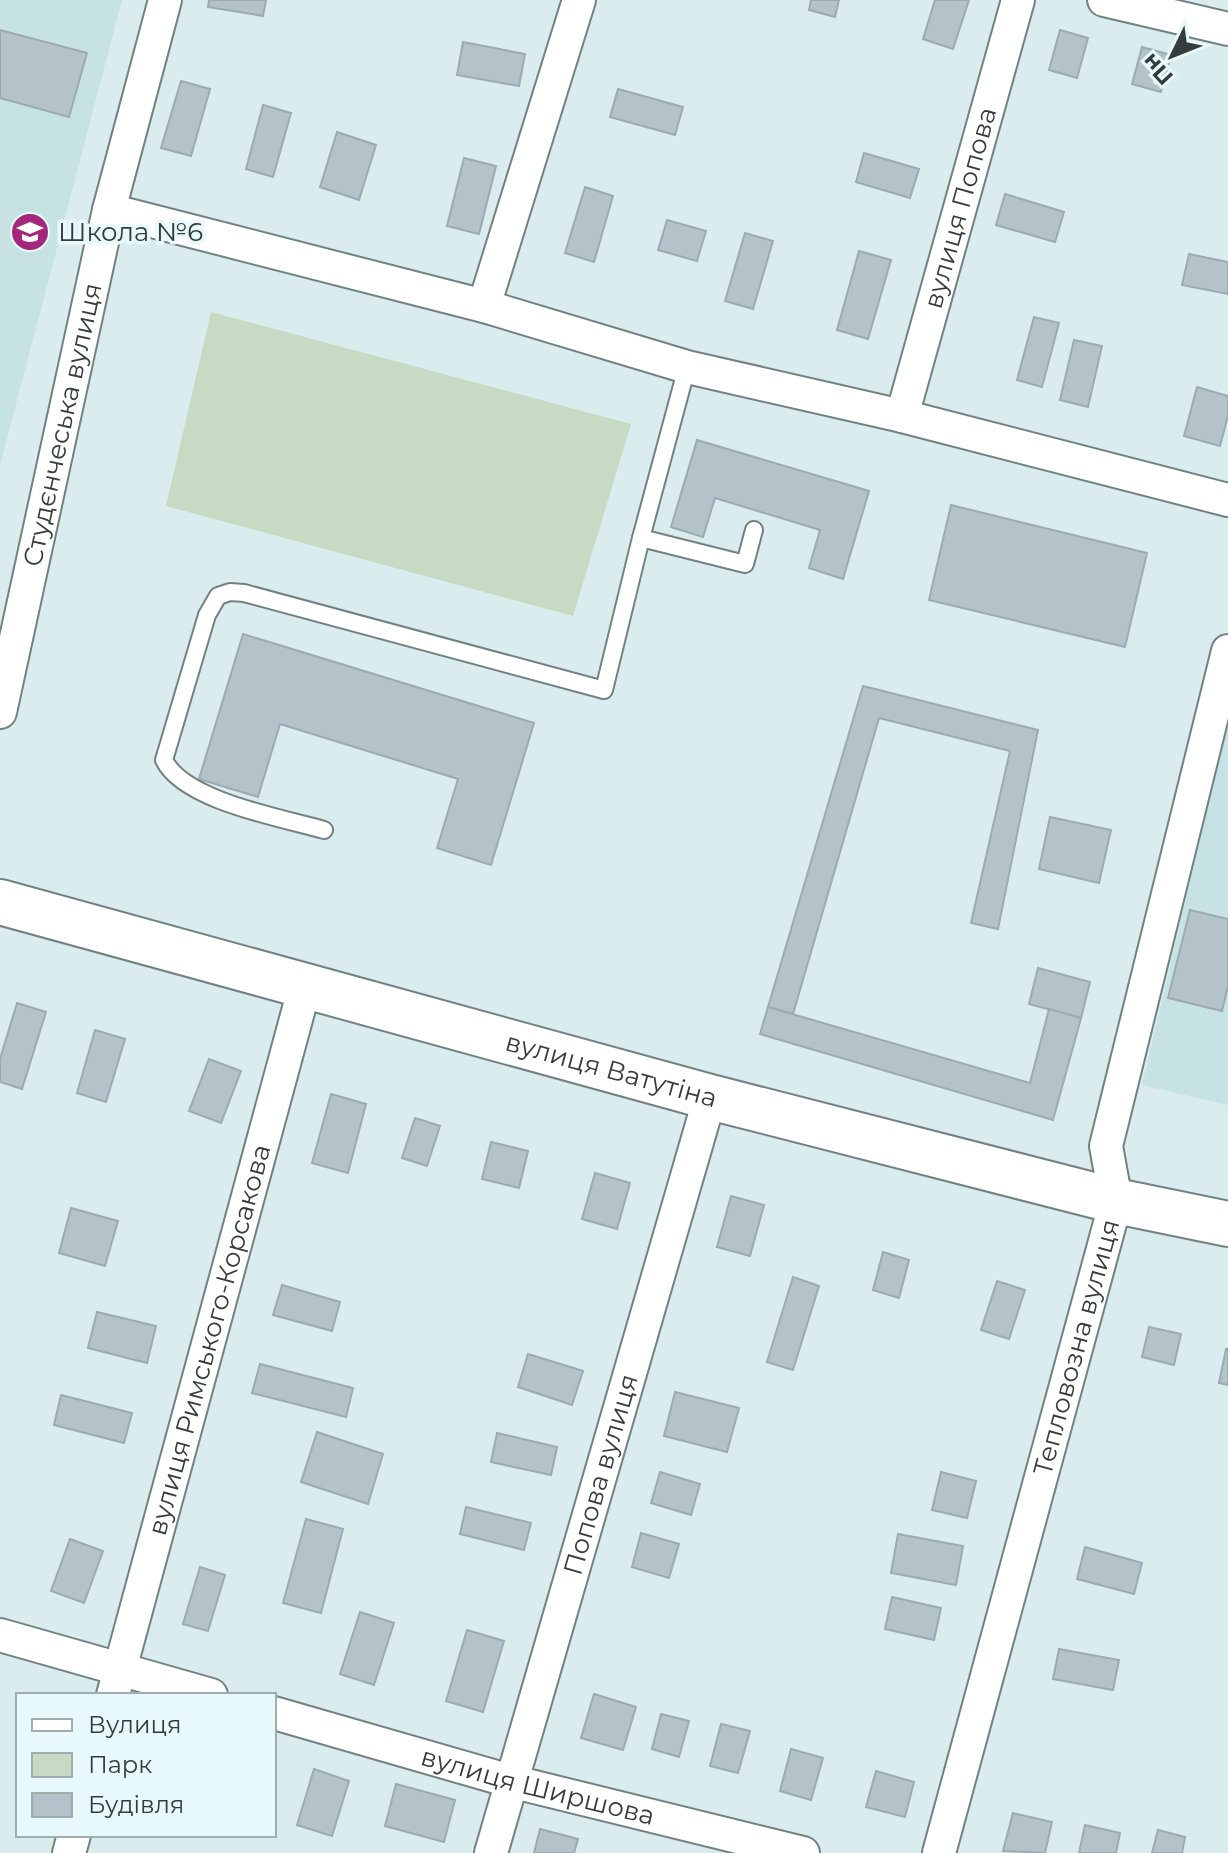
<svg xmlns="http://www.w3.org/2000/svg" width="1228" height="1853" font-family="Montserrat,sans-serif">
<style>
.built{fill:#c6e2e3}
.green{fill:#c6dac4}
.building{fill:#b4c3ca;stroke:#9caab1;stroke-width:2}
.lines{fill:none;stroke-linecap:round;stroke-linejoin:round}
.lane-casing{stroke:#728283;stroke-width:20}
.street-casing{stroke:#728283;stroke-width:36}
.secondary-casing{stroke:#728283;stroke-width:48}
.lane{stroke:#fff;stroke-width:16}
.street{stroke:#fff;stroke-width:32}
.secondary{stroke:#fff;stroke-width:44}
.labels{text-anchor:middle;stroke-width:7;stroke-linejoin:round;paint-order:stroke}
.street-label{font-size:26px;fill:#353c3c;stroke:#e7f9fa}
.poi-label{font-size:26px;fill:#353c3c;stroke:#e7f9fa;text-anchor:start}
</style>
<rect width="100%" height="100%" fill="#daeced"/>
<!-- built -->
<g class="built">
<path d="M 0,0 L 122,0 L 0,465 Z"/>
<path d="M 1228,720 L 1228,1105 L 1142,1085 Z"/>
</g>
<!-- green -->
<path class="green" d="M 211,312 L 631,424 L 573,616 L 166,506 Z"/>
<!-- building -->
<g class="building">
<path d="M 209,0 L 266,0 L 263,16 L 208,7 Z"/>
<path d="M 811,0 L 839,0 L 835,17 L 809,10 Z"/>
<path d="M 935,0 L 969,0 L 953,49 L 923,39 Z"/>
<path d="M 0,30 L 87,53 L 69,117 L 0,98 Z"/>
<path d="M 1060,30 L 1088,38 L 1077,78 L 1049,70 Z"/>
<path d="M 463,42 L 525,54 L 519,86 L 457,75 Z"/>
<path d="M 1142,47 L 1171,55 L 1161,92 L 1132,84 Z"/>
<path d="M 181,81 L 210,89 L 191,156 L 161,148 Z"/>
<path d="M 618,89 L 683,107 L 675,135 L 610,117 Z"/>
<path d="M 263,105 L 291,113 L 273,177 L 246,169 Z"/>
<path d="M 337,132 L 376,145 L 359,200 L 320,187 Z"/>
<path d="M 864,153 L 919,169 L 910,198 L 856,182 Z"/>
<path d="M 464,158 L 496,166 L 479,234 L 447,226 Z"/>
<path d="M 585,187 L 613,196 L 594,262 L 565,253 Z"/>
<path d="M 1005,194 L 1064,212 L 1055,242 L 996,225 Z"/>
<path d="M 667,220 L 706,231 L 697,261 L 658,250 Z"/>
<path d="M 745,233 L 773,241 L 753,309 L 725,301 Z"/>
<path d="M 859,251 L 891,260 L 868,339 L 837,330 Z"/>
<path d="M 1189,254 L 1228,262 L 1228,294 L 1182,285 Z"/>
<path d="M 1034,317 L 1059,323 L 1042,387 L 1017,380 Z"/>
<path d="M 1074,340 L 1102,346 L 1088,407 L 1060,400 Z"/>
<path d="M 1197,387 L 1228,396 L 1228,416 L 1220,446 L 1184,436 Z"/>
<path d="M 697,440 L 869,491 L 843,579 L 809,568 L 820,530 L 715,498 L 703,537 L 671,527 Z"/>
<path d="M 951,505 L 1147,553 L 1125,647 L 929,600 Z"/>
<path d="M 243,634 L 534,723 L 491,865 L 437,848 L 458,779 L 280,724 L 258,797 L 199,779 Z"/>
<path d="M 863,686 L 1038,730 L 998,929 L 971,923 L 1010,751 L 879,718 L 793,1014 L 768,1007 Z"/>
<path d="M 1050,817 L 1111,830 L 1099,883 L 1039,869 Z"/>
<path d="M 1190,910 L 1228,919 L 1228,986 L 1222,1011 L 1168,998 Z"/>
<path d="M 1038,968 L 1090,982 L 1081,1018 L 1029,1004 Z"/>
<path d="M 17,1003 L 46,1012 L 22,1089 L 0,1082 L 0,1059 Z"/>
<path d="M 768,1007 L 1030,1083 L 1049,1009 L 1081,1018 L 1053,1120 L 760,1034 Z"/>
<path d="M 95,1030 L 125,1039 L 106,1102 L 77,1093 Z"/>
<path d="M 209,1059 L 241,1071 L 221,1123 L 189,1111 Z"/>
<path d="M 331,1094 L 366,1104 L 348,1173 L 312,1163 Z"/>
<path d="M 415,1118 L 440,1126 L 427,1166 L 402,1158 Z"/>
<path d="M 491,1142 L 528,1151 L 519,1188 L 482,1179 Z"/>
<path d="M 595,1173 L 630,1183 L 617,1229 L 582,1219 Z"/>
<path d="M 731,1196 L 764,1205 L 750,1256 L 717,1247 Z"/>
<path d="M 71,1208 L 118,1221 L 105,1266 L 59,1253 Z"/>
<path d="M 883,1252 L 909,1260 L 899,1298 L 873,1290 Z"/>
<path d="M 793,1277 L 819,1286 L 793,1370 L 767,1362 Z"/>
<path d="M 997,1281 L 1025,1290 L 1009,1339 L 981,1330 Z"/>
<path d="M 282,1285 L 340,1302 L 332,1331 L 273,1315 Z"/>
<path d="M 97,1312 L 156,1326 L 147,1363 L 88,1348 Z"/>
<path d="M 1149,1327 L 1181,1334 L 1174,1365 L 1142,1357 Z"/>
<path d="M 1226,1349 L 1228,1349 L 1228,1385 L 1219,1383 Z"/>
<path d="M 528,1354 L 583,1371 L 572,1405 L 518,1387 Z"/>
<path d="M 260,1364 L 353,1388 L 346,1417 L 252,1393 Z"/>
<path d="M 675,1392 L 739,1408 L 727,1452 L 664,1436 Z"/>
<path d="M 61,1395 L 132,1413 L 124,1443 L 54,1425 Z"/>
<path d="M 317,1432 L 383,1454 L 368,1504 L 301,1482 Z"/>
<path d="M 497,1433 L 557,1447 L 551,1475 L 491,1462 Z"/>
<path d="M 660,1472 L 700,1484 L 691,1515 L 651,1503 Z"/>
<path d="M 941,1472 L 976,1481 L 967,1518 L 932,1510 Z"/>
<path d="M 466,1507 L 531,1523 L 524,1550 L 460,1534 Z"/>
<path d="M 306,1519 L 343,1529 L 321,1613 L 283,1603 Z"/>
<path d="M 641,1533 L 679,1544 L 669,1578 L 632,1567 Z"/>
<path d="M 898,1534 L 963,1546 L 956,1585 L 891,1573 Z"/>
<path d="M 70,1539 L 103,1551 L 84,1603 L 51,1591 Z"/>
<path d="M 1085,1547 L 1142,1563 L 1134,1594 L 1077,1579 Z"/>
<path d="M 200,1567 L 225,1575 L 208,1631 L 183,1624 Z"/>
<path d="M 892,1597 L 941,1608 L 934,1640 L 885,1629 Z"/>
<path d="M 360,1612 L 394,1623 L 374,1685 L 340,1674 Z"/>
<path d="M 467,1630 L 504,1641 L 483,1712 L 446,1701 Z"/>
<path d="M 1059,1649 L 1119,1660 L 1113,1690 L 1053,1679 Z"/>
<path d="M 594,1694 L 636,1707 L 623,1750 L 581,1738 Z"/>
<path d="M 661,1714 L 689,1721 L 679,1757 L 652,1749 Z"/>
<path d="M 721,1724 L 750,1731 L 738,1773 L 710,1766 Z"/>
<path d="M 791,1749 L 823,1758 L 811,1800 L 780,1791 Z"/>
<path d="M 314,1769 L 349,1781 L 332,1836 L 297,1825 Z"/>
<path d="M 876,1771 L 914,1782 L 905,1817 L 866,1807 Z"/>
<path d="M 396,1784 L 455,1800 L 444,1842 L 385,1826 Z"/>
<path d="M 1013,1813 L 1052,1822 L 1045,1853 L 1003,1851 Z"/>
<path d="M 1085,1825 L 1120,1833 L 1116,1853 L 1079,1853 Z"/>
<path d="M 540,1829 L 578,1839 L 574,1853 L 534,1853 Z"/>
<path d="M 1158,1830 L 1185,1837 L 1182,1853 L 1152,1853 Z"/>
</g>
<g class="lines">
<!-- lane casing -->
<g class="lane-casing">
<g id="lane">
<path d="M 641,538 L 687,367"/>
<path d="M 324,830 C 282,818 184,801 164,760 L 207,615 L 218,596 L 230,592 L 244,593 L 604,690 L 641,538 L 745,564 L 754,530"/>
</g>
</g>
<!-- street casing -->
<g class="street-casing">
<g id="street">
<path d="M 1104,0 L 1228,29"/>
<path d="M 109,210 L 484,306 L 687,367 L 902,416 L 1228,500"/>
<path d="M 484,306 L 579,0"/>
<path id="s1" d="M 902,416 L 1018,0"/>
<path id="s2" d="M 0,712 L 109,210 L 165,0"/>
<path d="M 0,1635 L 211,1695"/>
<path id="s3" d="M 113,1695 L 305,986"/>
<path id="s4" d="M 274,1713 L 510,1781 L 803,1853"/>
<path d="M 69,1853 L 74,1835"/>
<path id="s5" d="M 491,1853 L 710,1097"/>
<path id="s6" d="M 939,1853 L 1116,1201 L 1106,1146 L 1228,651"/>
</g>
</g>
<!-- secondary casing -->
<g class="secondary-casing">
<g id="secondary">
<path id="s7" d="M 0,902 L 710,1097 L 1116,1201 L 1228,1224"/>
</g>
</g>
<!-- lane -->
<use href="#lane" class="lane"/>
<!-- street -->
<use href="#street" class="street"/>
<!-- secondary -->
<use href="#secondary" class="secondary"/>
</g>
<!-- icons -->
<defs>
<g id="school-disc" transform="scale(2)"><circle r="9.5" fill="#a3277b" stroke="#e7f9fa"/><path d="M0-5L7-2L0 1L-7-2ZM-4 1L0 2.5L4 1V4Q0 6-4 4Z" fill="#fff"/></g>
</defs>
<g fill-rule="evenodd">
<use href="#school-disc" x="30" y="232"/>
</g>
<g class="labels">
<!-- street labels -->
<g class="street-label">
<text dy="9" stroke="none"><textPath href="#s1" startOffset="216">вулиця Попова</textPath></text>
<text dy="9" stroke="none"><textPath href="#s2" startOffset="294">Студєнчеська вулиця</textPath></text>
<text dy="9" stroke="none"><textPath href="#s7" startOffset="634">вулиця Ватутіна</textPath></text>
<text dy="9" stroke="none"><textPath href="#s3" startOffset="368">вулиця Римського-Корсакова</textPath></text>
<text dy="9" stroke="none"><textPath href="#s6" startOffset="524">Тепловозна вулиця</textPath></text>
<text dy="9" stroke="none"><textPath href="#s5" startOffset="394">Попова вулиця</textPath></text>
<text dy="9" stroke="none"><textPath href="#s4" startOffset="274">вулиця Ширшова</textPath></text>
</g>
<!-- poi labels -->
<g class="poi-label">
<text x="58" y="241">Школа №6</text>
</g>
</g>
<!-- legend -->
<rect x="16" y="1693" width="260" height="144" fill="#e7f9fa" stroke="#a0adae" stroke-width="2"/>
<rect x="32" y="1719" width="40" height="12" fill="#ffffff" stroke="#a0adae" stroke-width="2"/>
<text x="88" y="1733" font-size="24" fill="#353c3c">Вулиця</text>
<rect x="32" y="1753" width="40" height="24" fill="#c6dac4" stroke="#a0adae" stroke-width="2"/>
<text x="88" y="1773" font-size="24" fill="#353c3c">Парк</text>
<rect x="32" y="1793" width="40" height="24" fill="#b4c3ca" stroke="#a0adae" stroke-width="2"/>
<text x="88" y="1813" font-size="24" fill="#353c3c">Будівля</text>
<!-- north arrow -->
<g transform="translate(1172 56) rotate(227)" stroke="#e7f9fa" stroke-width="6" paint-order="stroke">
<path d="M0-6L14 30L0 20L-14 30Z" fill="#353c3c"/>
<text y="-12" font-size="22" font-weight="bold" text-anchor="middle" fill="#353c3c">Пн</text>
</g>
</svg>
